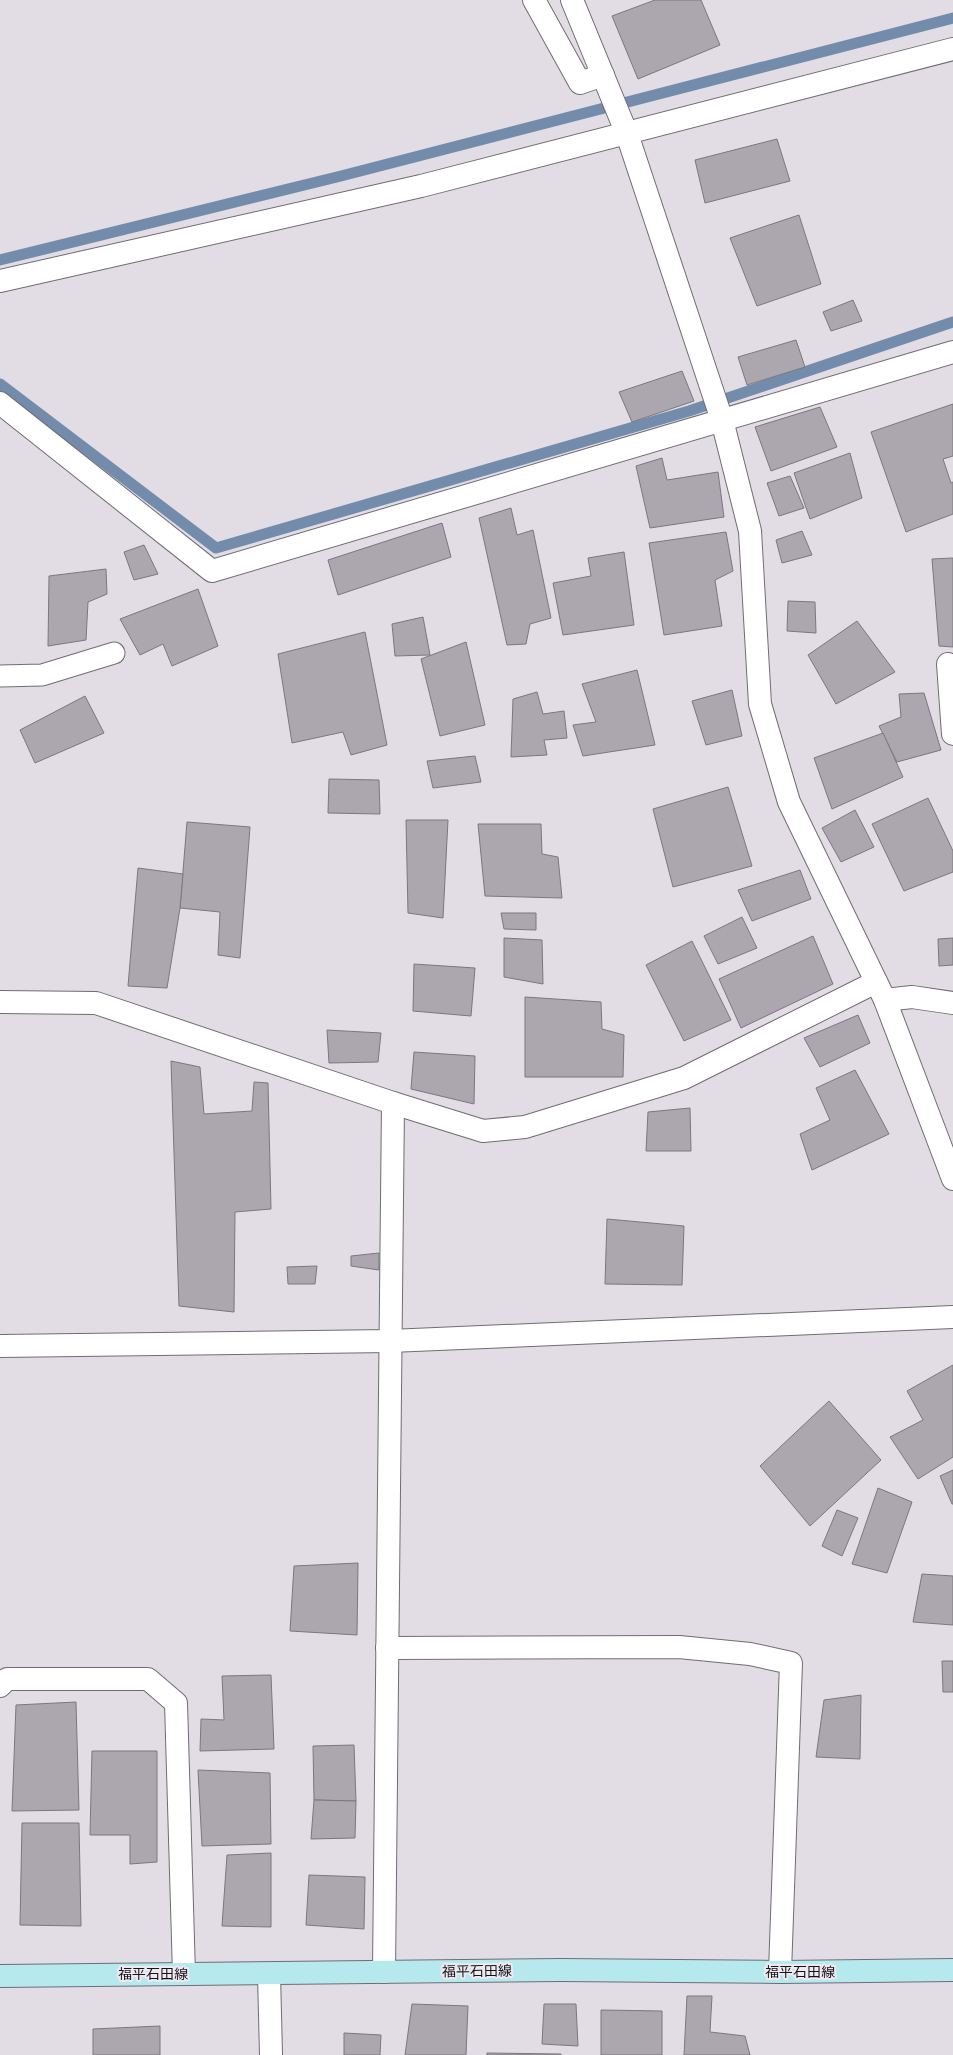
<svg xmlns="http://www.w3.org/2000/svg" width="953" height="2055" font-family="'DejaVu Sans','Noto Sans JP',sans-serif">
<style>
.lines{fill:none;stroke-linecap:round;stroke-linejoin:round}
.stream{stroke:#738cab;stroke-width:11}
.building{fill:#aca7af;stroke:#7c777f}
.service-casing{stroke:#716c74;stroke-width:23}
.minor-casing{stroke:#716c74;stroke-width:24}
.secondary-casing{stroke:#716c74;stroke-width:24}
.service{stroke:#fff;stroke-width:21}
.minor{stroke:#fff;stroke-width:22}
.secondary{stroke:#b6e9ed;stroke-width:22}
.labels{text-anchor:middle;stroke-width:4;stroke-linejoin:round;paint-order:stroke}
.street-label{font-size:14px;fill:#151316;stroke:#efe9f2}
</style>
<rect width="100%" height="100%" fill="#e2dce5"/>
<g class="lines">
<!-- stream -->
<g class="stream">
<path d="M 0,260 L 341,176 L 953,18"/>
<path d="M 0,384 L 216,548 L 689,411 L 953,322"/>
</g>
</g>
<!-- building -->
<g class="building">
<path d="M 655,0 L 701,0 L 720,45 L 638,79 L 612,16 Z"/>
<path d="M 777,139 L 790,181 L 705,203 L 695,160 Z"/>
<path d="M 799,215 L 821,284 L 757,306 L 730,238 Z"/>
<path d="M 853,300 L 862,321 L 831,331 L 823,312 Z"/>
<path d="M 796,340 L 805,367 L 747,385 L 738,357 Z"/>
<path d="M 682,371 L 694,401 L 632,422 L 619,392 Z"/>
<path d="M 953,404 L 953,456 L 943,459 L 951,483 L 953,482 L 953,514 L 906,532 L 871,432 Z"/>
<path d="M 820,407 L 837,447 L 771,471 L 755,427 Z"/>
<path d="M 850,453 L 862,498 L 810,519 L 794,473 Z"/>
<path d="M 662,458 L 667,480 L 718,472 L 724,517 L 650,528 L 636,466 Z"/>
<path d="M 790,476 L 804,508 L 779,516 L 767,483 Z"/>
<path d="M 511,508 L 517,535 L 533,530 L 551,618 L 530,624 L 526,644 L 507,645 L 479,518 Z"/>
<path d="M 442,523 L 451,557 L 338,595 L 328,560 Z"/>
<path d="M 802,531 L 812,555 L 782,563 L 776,540 Z"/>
<path d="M 726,532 L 733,571 L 715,580 L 722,626 L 664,635 L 649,543 Z"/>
<path d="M 144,545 L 158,574 L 134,580 L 124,552 Z"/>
<path d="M 624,552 L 634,625 L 563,635 L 553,583 L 591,576 L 588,558 Z"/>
<path d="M 953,558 L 953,647 L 939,646 L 932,559 Z"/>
<path d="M 106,569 L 107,594 L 88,602 L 86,640 L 48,646 L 49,576 Z"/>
<path d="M 198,589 L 218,646 L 172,666 L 163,644 L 140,655 L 120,619 Z"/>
<path d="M 788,601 L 815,602 L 816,633 L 787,631 Z"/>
<path d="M 423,617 L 430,655 L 395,656 L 392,624 Z"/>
<path d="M 857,621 L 895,672 L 836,704 L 808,655 Z"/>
<path d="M 365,632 L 387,745 L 351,755 L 343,732 L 292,743 L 278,654 Z"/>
<path d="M 466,642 L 485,725 L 440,736 L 421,659 Z"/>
<path d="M 637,670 L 655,745 L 583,756 L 573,725 L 596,722 L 582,684 Z"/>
<path d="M 732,690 L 742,736 L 706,745 L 692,701 Z"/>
<path d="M 537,692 L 543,714 L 564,711 L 567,738 L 544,740 L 547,755 L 511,757 L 513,699 Z"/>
<path d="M 924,693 L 941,750 L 897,762 L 879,726 L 901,717 L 899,694 Z"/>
<path d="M 85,696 L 104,733 L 35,763 L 20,730 Z"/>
<path d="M 883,733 L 903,777 L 832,809 L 814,758 Z"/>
<path d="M 475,756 L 481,782 L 433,788 L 427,761 Z"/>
<path d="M 329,779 L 379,780 L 380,814 L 328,813 Z"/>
<path d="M 728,787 L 752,866 L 673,887 L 653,809 Z"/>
<path d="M 928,798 L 953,851 L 953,872 L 904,891 L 872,824 Z"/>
<path d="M 855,810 L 874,847 L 841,862 L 822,828 Z"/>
<path d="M 406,820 L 448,820 L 443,918 L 408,913 Z"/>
<path d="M 187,822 L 250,827 L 240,958 L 218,955 L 220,912 L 180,908 Z"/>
<path d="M 478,824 L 541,824 L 542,854 L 558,857 L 562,898 L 485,896 Z"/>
<path d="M 138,868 L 183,874 L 180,908 L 167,988 L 128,986 Z"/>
<path d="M 800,870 L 811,899 L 752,921 L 738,890 Z"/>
<path d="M 501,913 L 536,913 L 536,930 L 504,929 Z"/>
<path d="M 742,917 L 757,948 L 718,964 L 704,936 Z"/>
<path d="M 813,936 L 833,984 L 741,1028 L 719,979 Z"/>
<path d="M 504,938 L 542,940 L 543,984 L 504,977 Z"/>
<path d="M 953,938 L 953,965 L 939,966 L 938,939 Z"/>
<path d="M 692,941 L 731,1020 L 684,1041 L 646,965 Z"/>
<path d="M 414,964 L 475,968 L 471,1016 L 413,1011 Z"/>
<path d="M 525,997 L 601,1002 L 602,1029 L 624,1035 L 623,1077 L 525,1077 Z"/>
<path d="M 858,1015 L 870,1043 L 820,1067 L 804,1038 Z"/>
<path d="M 327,1030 L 381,1033 L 378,1062 L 329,1063 Z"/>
<path d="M 414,1052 L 475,1056 L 474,1104 L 411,1089 Z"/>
<path d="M 171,1061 L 200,1067 L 204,1114 L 252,1111 L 254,1082 L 268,1083 L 271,1209 L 235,1212 L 234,1312 L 179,1306 Z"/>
<path d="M 855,1070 L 889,1134 L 812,1170 L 800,1134 L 830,1120 L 816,1088 Z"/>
<path d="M 690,1108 L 691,1151 L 646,1151 L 648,1112 Z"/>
<path d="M 607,1219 L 684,1226 L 682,1285 L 605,1284 Z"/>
<path d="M 379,1253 L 379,1270 L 351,1266 L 351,1256 Z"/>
<path d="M 317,1266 L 315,1284 L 288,1284 L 287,1267 Z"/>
<path d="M 953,1365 L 953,1457 L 918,1479 L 890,1437 L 923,1420 L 907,1391 Z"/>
<path d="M 829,1401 L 881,1460 L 810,1526 L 760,1466 Z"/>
<path d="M 953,1470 L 953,1504 L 952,1504 L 940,1476 Z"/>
<path d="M 878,1488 L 912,1502 L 887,1573 L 852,1564 Z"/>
<path d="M 837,1510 L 858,1518 L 842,1556 L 822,1546 Z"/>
<path d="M 358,1563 L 357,1635 L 290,1631 L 294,1566 Z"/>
<path d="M 922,1574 L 953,1576 L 953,1625 L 913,1622 Z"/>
<path d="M 942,1661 L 953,1661 L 953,1692 L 943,1692 Z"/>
<path d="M 271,1675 L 274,1749 L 200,1751 L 201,1719 L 224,1720 L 222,1676 Z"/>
<path d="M 861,1695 L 860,1759 L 816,1757 L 824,1700 Z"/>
<path d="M 76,1702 L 79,1810 L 12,1811 L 16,1705 Z"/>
<path d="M 354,1745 L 356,1801 L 314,1800 L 313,1746 Z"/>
<path d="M 92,1751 L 157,1751 L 157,1862 L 130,1864 L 130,1835 L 90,1835 Z"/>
<path d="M 198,1770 L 270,1773 L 271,1844 L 202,1846 Z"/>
<path d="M 314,1800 L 356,1801 L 355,1838 L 311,1839 Z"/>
<path d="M 22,1823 L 79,1823 L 81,1926 L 20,1925 Z"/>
<path d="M 271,1853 L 271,1927 L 222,1926 L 227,1855 Z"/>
<path d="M 309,1875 L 365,1877 L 364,1929 L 306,1925 Z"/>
<path d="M 687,1996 L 712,1996 L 710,2032 L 745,2036 L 750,2055 L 684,2055 Z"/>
<path d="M 412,2004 L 468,2006 L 466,2055 L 405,2055 Z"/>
<path d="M 544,2004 L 576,2004 L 578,2046 L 542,2044 Z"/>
<path d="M 601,2010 L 662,2011 L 662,2055 L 601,2055 Z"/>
<path d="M 160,2026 L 160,2055 L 93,2055 L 93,2029 Z"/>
<path d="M 344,2033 L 381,2035 L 380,2055 L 344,2055 Z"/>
<path d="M 487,2053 L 561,2054 L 561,2055 L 487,2055 Z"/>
</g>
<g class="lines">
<!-- service casing -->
<g class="service-casing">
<path id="service" d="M 0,676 L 42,675 L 114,653"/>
</g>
<!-- minor casing -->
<g class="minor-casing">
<g id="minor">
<path d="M 534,0 L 580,83 L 603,75"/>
<path d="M 572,0 L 627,134 L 722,420 L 750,531 L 760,704 L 789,802 L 885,1000 L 953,1179"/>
<path d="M 0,281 L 421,186 L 953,49"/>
<path d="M 0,403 L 212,571 L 953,352"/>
<path d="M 948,664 L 953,734"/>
<path d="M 885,1000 L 912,997 L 953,1003"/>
<path d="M 0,1002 L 96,1003 L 393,1103 L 483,1131 L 525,1127 L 684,1078 L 876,982"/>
<path d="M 0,1346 L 390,1341 L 953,1317"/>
<path d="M 387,1648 L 679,1647 L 750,1654 L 791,1663 L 780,1972"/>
<path d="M 0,1686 L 7,1679 L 148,1679 L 176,1703 L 184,1974"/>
<path d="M 384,1972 L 393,1103"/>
<path d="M 269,1974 L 271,2055"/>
</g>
</g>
<!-- secondary casing -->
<g class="secondary-casing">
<path id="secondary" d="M 0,1976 L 561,1970 L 780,1972 L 953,1970"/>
</g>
<!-- service -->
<use href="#service" class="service"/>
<!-- minor -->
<use href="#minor" class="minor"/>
<!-- secondary -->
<use href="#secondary" class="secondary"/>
</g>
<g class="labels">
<!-- street labels -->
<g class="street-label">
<text transform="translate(477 1971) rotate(-1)" y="5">福平石田線</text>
<text x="800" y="1977">福平石田線</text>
<text x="153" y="1979">福平石田線</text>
</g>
</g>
</svg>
